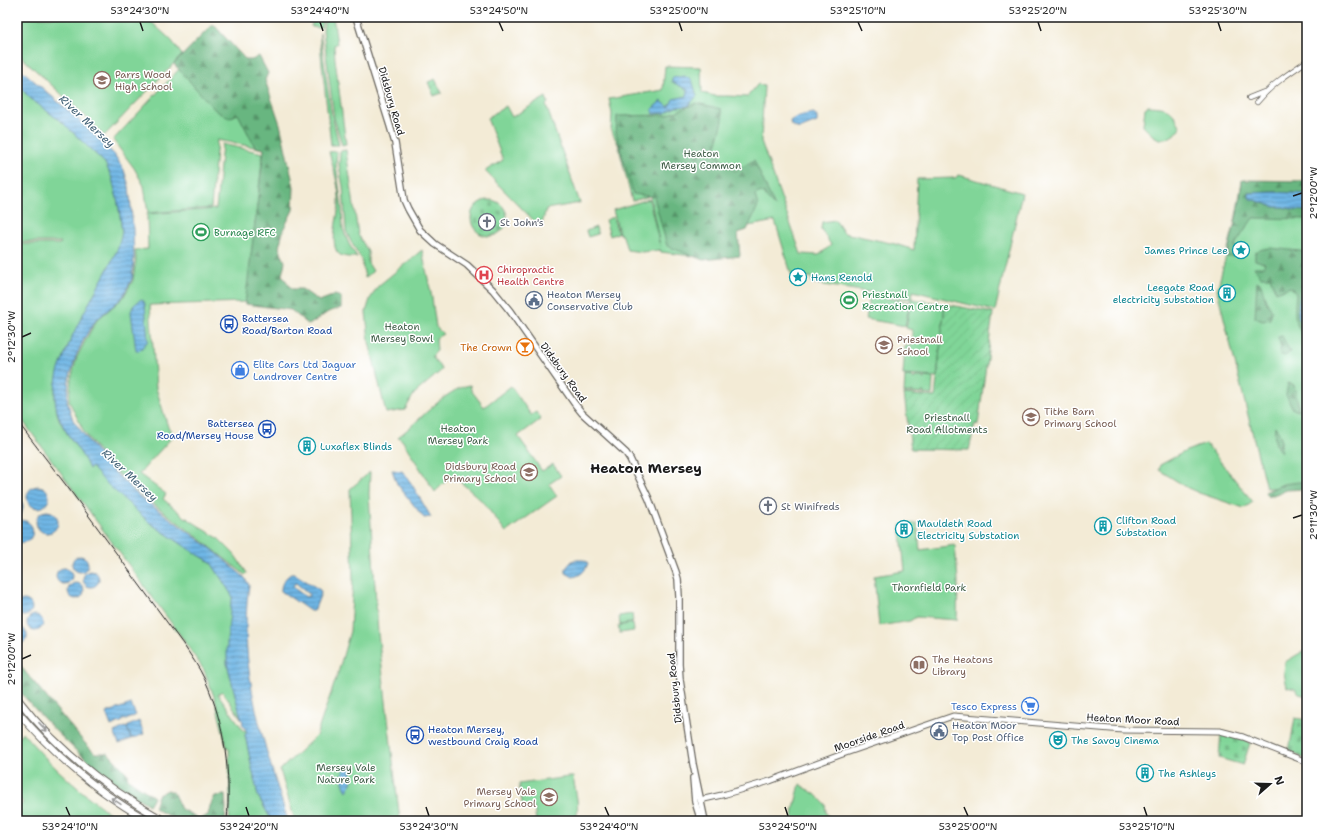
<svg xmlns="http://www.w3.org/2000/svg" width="1324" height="838" font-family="'Shantell Sans',sans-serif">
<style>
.green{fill:#80d598;stroke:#4e785a}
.forest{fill:url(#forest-firs);stroke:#42694e}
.cemetery{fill:url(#cemetery-stones);stroke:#4e785a}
.garden{fill:url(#garden-furrows);stroke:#4e785a}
.water{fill:url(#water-rules);stroke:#456980;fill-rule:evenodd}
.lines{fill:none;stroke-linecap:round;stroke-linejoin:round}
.tertiary-casing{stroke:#67645d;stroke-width:6}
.secondary-casing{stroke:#67645d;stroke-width:7}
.primary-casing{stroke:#67645d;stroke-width:8}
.motorway-casing{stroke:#67645d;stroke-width:8}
.tertiary{stroke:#fff;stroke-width:4.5}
.secondary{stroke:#fff;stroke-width:5}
.primary{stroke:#fff;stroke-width:5.5}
.motorway{stroke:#fff;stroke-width:6}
.rail{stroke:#1c1c1c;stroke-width:1}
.oneway{stroke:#999}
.ticks{fill:none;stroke:#1c1c1c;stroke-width:1.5}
.labels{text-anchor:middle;stroke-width:3;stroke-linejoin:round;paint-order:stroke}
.education-label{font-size:10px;fill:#785e54;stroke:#fff;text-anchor:start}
.street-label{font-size:10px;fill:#1c1c1c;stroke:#fff}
.park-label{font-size:10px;fill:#3f5d47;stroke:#fff}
.worship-label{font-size:10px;fill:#5b616d;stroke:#fff;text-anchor:start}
.leisure-label{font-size:10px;fill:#27864d;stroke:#fff;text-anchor:start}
.culture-label{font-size:10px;fill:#0d838f;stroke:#fff;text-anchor:start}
.health-label{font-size:10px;fill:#be3a42;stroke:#fff;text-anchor:start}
.service-label{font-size:10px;fill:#4e5e75;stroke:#fff;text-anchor:start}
.transit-label{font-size:10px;fill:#164399;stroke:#fff;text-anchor:start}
.food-label{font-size:10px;fill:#c56008;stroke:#fff;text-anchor:end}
.shop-label{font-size:10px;fill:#366cbe;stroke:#fff;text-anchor:start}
.water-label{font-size:11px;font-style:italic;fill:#416176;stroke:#fff}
.district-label{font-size:14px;font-weight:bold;fill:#1c1c1c;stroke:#fff}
.neatline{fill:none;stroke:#1c1c1c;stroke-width:1.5}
.ticks-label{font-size:10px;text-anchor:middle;fill:#1c1c1c}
</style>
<defs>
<pattern id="forest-firs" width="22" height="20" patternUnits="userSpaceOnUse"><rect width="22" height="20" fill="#68b680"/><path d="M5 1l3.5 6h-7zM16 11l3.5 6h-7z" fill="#559368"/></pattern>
<pattern id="cemetery-stones" width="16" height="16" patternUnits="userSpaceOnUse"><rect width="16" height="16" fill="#80d598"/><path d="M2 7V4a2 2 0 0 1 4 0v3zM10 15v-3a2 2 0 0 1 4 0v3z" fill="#6eb682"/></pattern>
<pattern id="garden-furrows" width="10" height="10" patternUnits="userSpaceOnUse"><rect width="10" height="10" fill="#80d598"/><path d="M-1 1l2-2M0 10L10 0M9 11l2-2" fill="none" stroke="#6eb682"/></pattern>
<pattern id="water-rules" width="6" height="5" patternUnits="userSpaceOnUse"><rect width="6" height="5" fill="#6eb6e5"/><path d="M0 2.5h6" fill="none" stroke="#5a93b9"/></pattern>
</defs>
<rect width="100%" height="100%" fill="#fff"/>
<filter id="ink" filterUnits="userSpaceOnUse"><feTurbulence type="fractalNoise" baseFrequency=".025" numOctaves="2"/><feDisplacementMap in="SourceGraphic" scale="8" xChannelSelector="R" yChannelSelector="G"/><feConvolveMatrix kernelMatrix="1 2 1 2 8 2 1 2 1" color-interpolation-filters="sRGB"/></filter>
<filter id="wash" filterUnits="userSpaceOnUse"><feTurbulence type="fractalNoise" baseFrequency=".012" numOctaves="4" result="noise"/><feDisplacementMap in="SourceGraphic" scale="16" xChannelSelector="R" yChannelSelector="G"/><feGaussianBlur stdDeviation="0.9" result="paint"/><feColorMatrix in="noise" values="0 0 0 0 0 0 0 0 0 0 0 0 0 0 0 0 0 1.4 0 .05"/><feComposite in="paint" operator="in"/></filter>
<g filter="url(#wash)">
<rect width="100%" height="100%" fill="#f3ebd6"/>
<!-- green -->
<g class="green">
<path d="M 17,17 L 146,17 L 172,41 L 182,55 L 104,136 L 86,117 L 17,53 Z"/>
<path d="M 325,17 L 333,17 L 337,44 L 334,45 L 335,59 L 346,144 L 342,145 L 334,118 L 323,30 Z"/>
<path d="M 323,18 L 321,28 L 312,27 L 311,25 L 315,20 Z"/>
<path d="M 320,33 L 331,111 L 339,145 L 331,145 L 322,64 L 320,42 Z"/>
<path d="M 182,66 L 249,94 L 264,149 L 217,140 L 211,208 L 148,213 L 144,186 L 134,168 L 113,140 Z"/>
<path d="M 665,66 L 701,67 L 702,93 L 715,96 L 727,96 L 747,97 L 758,84 L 764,86 L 761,141 L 801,254 L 819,255 L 831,245 L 821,229 L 822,222 L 835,220 L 844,233 L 895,244 L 914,250 L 917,179 L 955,178 L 959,175 L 1022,193 L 995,311 L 913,291 L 912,299 L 945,304 L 937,377 L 903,375 L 905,346 L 912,346 L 912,330 L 906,328 L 911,299 L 812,283 L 811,277 L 793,280 L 775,221 L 733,229 L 692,256 L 661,252 L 660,249 L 660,250 L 642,252 L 627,250 L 623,236 L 619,233 L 613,210 L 649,199 L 660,246 L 650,196 L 632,201 L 618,144 L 611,130 L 612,114 L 609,99 L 663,90 Z"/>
<path d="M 17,84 L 31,99 L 63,123 L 105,163 L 112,178 L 117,198 L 120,215 L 122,232 L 118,248 C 102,283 80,315 66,351 C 62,362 58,372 56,383 C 54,394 55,409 59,419 C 67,437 82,451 89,469 L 92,467 L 125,500 L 150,523 L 195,553 L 204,558 L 212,564 L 233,597 L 231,603 L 227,663 L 241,718 L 222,691 L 218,694 L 244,731 L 246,730 L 247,732 L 245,735 L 258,796 L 272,821 L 229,821 L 230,806 L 229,749 L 227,748 L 215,699 L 204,670 L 184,641 L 185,640 L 183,639 L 17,413 L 17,244 L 60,244 L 61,242 L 17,242 Z"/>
<path d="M 546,97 L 548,103 L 546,105 L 580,203 L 546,209 L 542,224 L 537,224 L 485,171 L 503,160 L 487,118 L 506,106 L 512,117 Z"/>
<path d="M 1148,106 C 1162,107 1168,106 1176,118 C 1178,123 1181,125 1180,130 C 1176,133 1170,138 1165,139 C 1156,141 1148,131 1143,126 L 1145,108 Z"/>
<path d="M 222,144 L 263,153 L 246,302 L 150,305 L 156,388 L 168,427 L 174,435 L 139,474 L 166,494 L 163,499 L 185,517 L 218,538 L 234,554 L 247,573 L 245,575 L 204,542 L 140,494 L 106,462 L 84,432 L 69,401 L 71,379 L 77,357 L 87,337 L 97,320 L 123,298 L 133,280 L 136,259 L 135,250 L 148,249 L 147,214 L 216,209 Z"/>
<path d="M 346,150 L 358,234 L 368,252 L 368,263 L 373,271 L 365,278 L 361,258 L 351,242 L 346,231 L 343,187 L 339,165 L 340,151 Z"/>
<path d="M 337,151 L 336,164 L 342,208 L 343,229 L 349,244 L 357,257 C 351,257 341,258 337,252 C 330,240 338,218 339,204 C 340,187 333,168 329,152 Z"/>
<path d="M 1242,181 L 1307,182 L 1307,487 L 1266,488 L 1217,290 L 1235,222 Z"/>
<path d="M 613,217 L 618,233 L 610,236 L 605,220 Z"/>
<path d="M 596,227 L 598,234 L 588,237 L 586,231 Z"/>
<path d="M 422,250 L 432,298 L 436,327 L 443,334 L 436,338 L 437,351 L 432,356 L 442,370 L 414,394 L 405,410 L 386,413 L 369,342 L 366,312 L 370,299 L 378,286 Z"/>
<path d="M 870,295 L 910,302 L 905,326 L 866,319 Z"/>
<path d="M 905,376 L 913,377 L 913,379 L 914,379 L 915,377 L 923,377 L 923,379 L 925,379 L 925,377 L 933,378 L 932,395 L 923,394 L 924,392 L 922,392 L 922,394 L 913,393 L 913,392 L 912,392 L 912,393 L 904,393 Z"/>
<path d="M 470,385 L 471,390 L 484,407 L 511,386 L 531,415 L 536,412 L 541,419 L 518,436 L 542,471 L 553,464 L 561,476 L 549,484 L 557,496 L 506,532 L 482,501 L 457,479 L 455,481 L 450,477 L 435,492 L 402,440 L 398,437 C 419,422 445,389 470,385 Z"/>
<path d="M 1206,444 L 1253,502 L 1244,508 L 1199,493 L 1188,488 L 1159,470 L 1160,465 L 1186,451 Z"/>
<path d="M 370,472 L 369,494 L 378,633 L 400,821 L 295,821 L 280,770 L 316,736 L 338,673 L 350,631 L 353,579 L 350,489 Z"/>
<path d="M 917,523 L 920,550 L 955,545 L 958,581 L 957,620 L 916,617 L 910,621 L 879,626 L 874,576 L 905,571 L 900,525 Z"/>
<path d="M 632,614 L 633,622 L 620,625 L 619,616 Z"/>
<path d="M 633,623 L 634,631 L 620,633 L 618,626 Z"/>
<path d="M 1307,649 L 1307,696 L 1299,694 L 1295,689 L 1287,687 L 1284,673 L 1285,662 Z"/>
<path d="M 22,732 C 51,766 83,795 121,821 L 17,821 L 17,808 L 23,803 L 17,795 L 17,741 Z"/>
<path d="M 568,777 L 573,777 C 575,791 581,807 575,821 L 536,821 L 534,807 L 523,809 L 519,784 Z"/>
<path d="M 800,784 L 816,795 L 825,804 L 826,812 L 831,821 L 793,821 L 794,808 Z"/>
</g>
<!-- forest -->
<g class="forest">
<path d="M 213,24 L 246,60 L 252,60 L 259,56 L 268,73 L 265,80 L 280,124 L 294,187 L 293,210 L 284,228 L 279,247 L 285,262 L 282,275 L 292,289 L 302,289 L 319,301 L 335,295 L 341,297 L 341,308 L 328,312 L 309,325 L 291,310 L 245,304 L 264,149 L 255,147 L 238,114 L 229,118 L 216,111 L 174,64 Z"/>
<path d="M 697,103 L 721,109 L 723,121 L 716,146 L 722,161 L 735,171 L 754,160 L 775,207 L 761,192 L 755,195 L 758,206 L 747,230 L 738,233 L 740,256 L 703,260 L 667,246 L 654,197 L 633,194 L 616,133 L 617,116 L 667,115 Z"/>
<path d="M 1242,180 L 1307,181 L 1307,194 L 1275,192 L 1249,193 L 1258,201 L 1275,207 L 1283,207 L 1296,210 L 1307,211 L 1307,219 L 1253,218 L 1235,245 L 1239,256 L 1227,257 L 1240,201 Z"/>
<path d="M 1270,248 L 1300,251 L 1307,253 L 1307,292 L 1303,326 L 1307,327 L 1307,341 C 1293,323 1294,315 1296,294 L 1291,287 L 1276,292 L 1270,277 L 1261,277 L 1254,267 L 1263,267 L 1265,263 L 1255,260 L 1255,252 L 1263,249 Z"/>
<path d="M 1257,281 L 1261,284 L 1266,301 L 1272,311 L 1270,319 L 1263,321 L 1255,318 Z"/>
<path d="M 1282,336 L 1290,352 L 1285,356 L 1279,354 L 1281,347 L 1278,337 Z"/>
<path d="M 1288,383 L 1294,385 L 1298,402 L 1298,411 L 1293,409 L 1286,395 Z"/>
<path d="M 1275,426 L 1281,437 L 1281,452 C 1274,447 1274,435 1275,426 Z"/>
<path d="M 1307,481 L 1307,489 L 1286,490 L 1268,497 L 1265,492 L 1283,484 Z"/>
<path d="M 17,662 L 84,742 L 95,753 L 108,753 L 127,773 L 128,779 L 154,797 L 149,805 C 96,773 56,735 17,688 Z"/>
<path d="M 168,790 L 173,792 L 181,809 L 200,819 L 208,815 L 210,806 L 215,796 L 225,795 L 226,808 L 225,821 L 178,821 L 154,808 L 158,795 Z"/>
</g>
<!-- cemetery -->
<g class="cemetery">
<circle cx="489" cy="218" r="18"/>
<path d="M 1295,718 L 1307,720 L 1307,750 L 1305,759 L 1289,751 Z"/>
<path d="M 1221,733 L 1241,738 L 1250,743 L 1243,765 L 1219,758 Z"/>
</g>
<!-- garden -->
<g class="garden">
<path d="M 435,79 L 442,93 L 434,96 L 428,82 Z"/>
<path d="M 945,304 L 993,313 L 978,425 L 975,424 L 969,450 L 911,449 L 904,394 L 935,397 Z"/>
</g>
<!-- water -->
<g class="water">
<path d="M 17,66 L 79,120 L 114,154 L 124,170 L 129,186 L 133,228 L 134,259 L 132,279 L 122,298 L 96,320 L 85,337 L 76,356 L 69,379 L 67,401 L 73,420 L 105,463 L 139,496 L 213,550 L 245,578 L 249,585 C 237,668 264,743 288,821 L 272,821 L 258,796 L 245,735 L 247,732 L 242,723 L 243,722 L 241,718 L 227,663 L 227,641 L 231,603 L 233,597 L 212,564 L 204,558 L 195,553 L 150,523 L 105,482 L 92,467 L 89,469 C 82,451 67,437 60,419 C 55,409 54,394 56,383 C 57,372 62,362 66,351 C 80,315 102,283 118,248 L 122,232 L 120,215 L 117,198 L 112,178 L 105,163 L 63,123 L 31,99 L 17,84 Z"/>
<path d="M 684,76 L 692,80 L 697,96 L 688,106 L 676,107 L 665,113 L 654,114 L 652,109 L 661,101 L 669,107 L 673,99 L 687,96 L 688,90 L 672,82 L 672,78 Z"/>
<path d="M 814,113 L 817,117 L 817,122 L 799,129 L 791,125 L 790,121 C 797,116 805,114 814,113 Z"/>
<path d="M 1275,192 L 1307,194 L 1307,211 L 1296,210 L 1283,207 L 1275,207 L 1249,198 L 1249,193 Z"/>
<path d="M 1307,292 L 1307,327 L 1303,326 C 1295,317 1298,304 1301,294 Z"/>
<path d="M 141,299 L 143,300 L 145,304 L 148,341 L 139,351 L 136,351 L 131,312 L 133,306 Z"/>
<path d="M 392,470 L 402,471 L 411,483 L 431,517 L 424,518 L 397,484 Z"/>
<circle cx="38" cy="497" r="11"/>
<path d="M 17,497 C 25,502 25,512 17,517 Z"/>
<circle cx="47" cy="522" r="11"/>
<path d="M 19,520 C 39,519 36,547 17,542 L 17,521 Z"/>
<circle cx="80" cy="564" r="8"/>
<path d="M 577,560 L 584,560 L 588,563 C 585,572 581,575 573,577 L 566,573 L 566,568 L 572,561 Z"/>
<circle cx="64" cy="576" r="8"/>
<circle cx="91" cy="579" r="8"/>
<path d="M 291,574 L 295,574 L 320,590 L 321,593 L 314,611 L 310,611 L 281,591 C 280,585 286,576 291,574 ZM 296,583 L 309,594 L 309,596 L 306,597 L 294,588 L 293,585 Z"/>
<circle cx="76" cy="591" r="8"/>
<circle cx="24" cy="608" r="8"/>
<circle cx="35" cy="623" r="8"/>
<path d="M 17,627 L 24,629 L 27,634 L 27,639 L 23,643 L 17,644 Z"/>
<path d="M 131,704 L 136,715 L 126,720 L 123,719 L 123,721 L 111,726 L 106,713 Z"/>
<path d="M 139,721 L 144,734 L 132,739 L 127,728 L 128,726 Z"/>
<path d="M 125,727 L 127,728 L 131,739 L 119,744 L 114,732 Z"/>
<path d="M 347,764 C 355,772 353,783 347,791 C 341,782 341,773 347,764 Z"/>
</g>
</g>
<g filter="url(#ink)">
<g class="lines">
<!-- tertiary casing -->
<g class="tertiary-casing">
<g id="tertiary">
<path d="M 1249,98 L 1264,92"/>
<path d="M 1257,102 C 1271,85 1289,73 1307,61"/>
</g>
</g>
<!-- secondary casing -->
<g class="secondary-casing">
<path id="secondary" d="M 700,800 L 726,794 L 770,781 L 840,755 L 953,716 L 1123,730 L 1220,731 L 1243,737 L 1307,762"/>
</g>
<!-- primary casing -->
<g class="primary-casing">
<g id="primary">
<path d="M 356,17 L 390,126 L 395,143 L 404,200 L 408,209 L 420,230 L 435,244 L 467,265 L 493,290 L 510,311 L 574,403 L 582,413 L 626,453 L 630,459 L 649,499 L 676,572 L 678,579 L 679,597 L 679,664 L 680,680 L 693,764 L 705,821"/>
<path d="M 693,778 L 695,802 L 701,821"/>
</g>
</g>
<!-- motorway casing -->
<g class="motorway-casing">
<g id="motorway">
<path d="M 17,698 C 56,749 109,790 165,821"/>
<path d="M 17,711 C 54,755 98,793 149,821"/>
</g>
</g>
<!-- tertiary -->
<use href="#tertiary" class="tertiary"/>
<!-- secondary -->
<use href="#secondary" class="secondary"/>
<!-- primary -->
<use href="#primary" class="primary"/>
<!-- motorway -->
<use href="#motorway" class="motorway"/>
<!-- rail -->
<path class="rail" d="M 17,421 L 72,493 L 183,644 C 191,656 199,667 205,680 C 225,724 231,774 227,821"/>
</g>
<!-- one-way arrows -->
<defs><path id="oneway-shaft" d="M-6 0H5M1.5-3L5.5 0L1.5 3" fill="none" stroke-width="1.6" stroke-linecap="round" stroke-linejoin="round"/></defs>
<g class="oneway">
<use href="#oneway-shaft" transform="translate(43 727) rotate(47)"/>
<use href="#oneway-shaft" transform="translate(116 801) rotate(-146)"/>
</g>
</g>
<!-- ticks -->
<path class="ticks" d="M 140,22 L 143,31M 320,22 L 323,31M 499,22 L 503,31M 679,22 L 682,31M 858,22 L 862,31M 1038,22 L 1041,31M 1218,22 L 1221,31M 1293,196 L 1302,193M 22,337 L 31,333M 1293,518 L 1302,515M 22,659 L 31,655M 66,807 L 70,816M 246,807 L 249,816M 426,807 L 429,816M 605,807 L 609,816M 785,807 L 788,816M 964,807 L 968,816M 1144,807 L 1147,816"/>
<!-- icons -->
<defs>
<g id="school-ring" transform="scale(0.9)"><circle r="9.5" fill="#fff" stroke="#8d6e63" stroke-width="1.5"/><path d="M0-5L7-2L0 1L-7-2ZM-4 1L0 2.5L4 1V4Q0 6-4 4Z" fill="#8d6e63"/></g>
<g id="church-ring" transform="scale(0.9)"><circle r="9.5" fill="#fff" stroke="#6b7280" stroke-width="1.5"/><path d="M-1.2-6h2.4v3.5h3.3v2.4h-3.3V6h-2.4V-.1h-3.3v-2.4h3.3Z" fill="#6b7280"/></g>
<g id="stadium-ring" transform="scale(0.9)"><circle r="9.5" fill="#fff" stroke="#2e9e5b" stroke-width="1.5"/><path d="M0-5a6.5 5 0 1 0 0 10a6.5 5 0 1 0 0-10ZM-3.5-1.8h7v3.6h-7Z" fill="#2e9e5b"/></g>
<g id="sight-ring" transform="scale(0.9)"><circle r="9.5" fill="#fff" stroke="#0f9aa8" stroke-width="1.5"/><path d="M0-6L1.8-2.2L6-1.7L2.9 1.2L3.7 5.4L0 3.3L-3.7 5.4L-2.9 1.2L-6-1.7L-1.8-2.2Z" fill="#0f9aa8"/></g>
<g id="hospital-ring" transform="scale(0.9)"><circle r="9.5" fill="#fff" stroke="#e0444e" stroke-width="1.5"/><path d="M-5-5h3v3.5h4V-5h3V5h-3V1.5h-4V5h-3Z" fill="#e0444e"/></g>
<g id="building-ring" transform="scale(0.9)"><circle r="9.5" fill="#fff" stroke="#0f9aa8" stroke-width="1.5"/><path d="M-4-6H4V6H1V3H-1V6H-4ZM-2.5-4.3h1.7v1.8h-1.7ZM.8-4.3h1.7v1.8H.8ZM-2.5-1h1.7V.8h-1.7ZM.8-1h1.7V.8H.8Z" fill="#0f9aa8"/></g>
<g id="civic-ring" transform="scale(0.9)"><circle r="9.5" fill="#fff" stroke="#5c6f8a" stroke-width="1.5"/><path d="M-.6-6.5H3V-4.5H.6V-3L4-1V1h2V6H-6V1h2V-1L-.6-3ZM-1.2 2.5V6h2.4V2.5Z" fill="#5c6f8a"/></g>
<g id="bus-ring" transform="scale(0.9)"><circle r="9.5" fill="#fff" stroke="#1a4fb4" stroke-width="1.5"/><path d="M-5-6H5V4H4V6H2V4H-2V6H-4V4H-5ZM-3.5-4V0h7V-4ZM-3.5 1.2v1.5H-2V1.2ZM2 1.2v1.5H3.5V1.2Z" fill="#1a4fb4"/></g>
<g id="bar-ring" transform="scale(0.9)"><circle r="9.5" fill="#fff" stroke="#e8710a" stroke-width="1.5"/><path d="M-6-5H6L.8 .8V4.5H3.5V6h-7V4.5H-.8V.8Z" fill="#e8710a"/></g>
<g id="shop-ring" transform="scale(0.9)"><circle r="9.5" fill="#fff" stroke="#3f7fe0" stroke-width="1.5"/><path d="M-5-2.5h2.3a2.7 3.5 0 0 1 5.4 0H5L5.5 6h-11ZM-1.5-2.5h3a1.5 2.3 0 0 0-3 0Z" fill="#3f7fe0"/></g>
<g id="library-ring" transform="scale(0.9)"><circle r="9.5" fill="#fff" stroke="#8d6e63" stroke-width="1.5"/><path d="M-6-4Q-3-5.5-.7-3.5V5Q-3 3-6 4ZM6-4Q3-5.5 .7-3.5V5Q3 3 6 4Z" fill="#8d6e63"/></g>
<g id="supermarket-ring" transform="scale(0.9)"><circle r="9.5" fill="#fff" stroke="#3f7fe0" stroke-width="1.5"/><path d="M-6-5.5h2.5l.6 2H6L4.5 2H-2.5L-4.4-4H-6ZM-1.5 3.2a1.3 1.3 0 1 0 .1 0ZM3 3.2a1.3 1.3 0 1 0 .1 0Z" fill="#3f7fe0"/></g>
<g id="theatre-ring" transform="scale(0.9)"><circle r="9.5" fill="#fff" stroke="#0f9aa8" stroke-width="1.5"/><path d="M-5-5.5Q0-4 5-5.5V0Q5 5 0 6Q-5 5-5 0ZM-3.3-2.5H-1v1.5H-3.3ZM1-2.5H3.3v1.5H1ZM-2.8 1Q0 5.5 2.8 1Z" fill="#0f9aa8"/></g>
</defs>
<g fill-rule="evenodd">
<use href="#school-ring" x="102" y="80"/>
<use href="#church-ring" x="487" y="222"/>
<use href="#stadium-ring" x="201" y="232"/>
<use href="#sight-ring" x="1241" y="250"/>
<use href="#hospital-ring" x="484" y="275"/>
<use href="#sight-ring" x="798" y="277"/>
<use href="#building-ring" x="1227" y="293"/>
<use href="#civic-ring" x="534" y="300"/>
<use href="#stadium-ring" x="849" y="300"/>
<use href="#bus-ring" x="229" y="324"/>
<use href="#school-ring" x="884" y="345"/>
<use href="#bar-ring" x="525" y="347"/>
<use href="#shop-ring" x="240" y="370"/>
<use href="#school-ring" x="1031" y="417"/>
<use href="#bus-ring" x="267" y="429"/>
<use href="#building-ring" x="307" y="446"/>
<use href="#school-ring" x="529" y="472"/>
<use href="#church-ring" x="768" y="506"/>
<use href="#building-ring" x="1103" y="526"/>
<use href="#building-ring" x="904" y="529"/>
<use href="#library-ring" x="919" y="665"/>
<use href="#supermarket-ring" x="1030" y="706"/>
<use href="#civic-ring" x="939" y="731"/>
<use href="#bus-ring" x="415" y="735"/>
<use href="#theatre-ring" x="1058" y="740"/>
<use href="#building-ring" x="1145" y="773"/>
<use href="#school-ring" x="549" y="797"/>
</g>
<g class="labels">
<!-- education labels -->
<g class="education-label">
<text x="115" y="78">Parrs Wood<tspan x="115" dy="12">High School</tspan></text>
<text x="897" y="343">Priestnall<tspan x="897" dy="12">School</tspan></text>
<text x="1044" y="415">Tithe Barn<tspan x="1044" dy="12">Primary School</tspan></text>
<text x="516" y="470" text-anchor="end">Didsbury Road<tspan x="516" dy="12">Primary School</tspan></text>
<text x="932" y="663">The Heatons<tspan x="932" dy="12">Library</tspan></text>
<text x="536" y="795" text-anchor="end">Mersey Vale<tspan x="536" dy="12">Primary School</tspan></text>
</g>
<!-- street labels -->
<g class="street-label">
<text transform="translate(392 101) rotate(74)" y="4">Didsbury Road</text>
<text transform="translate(564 372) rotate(54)" y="4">Didsbury Road</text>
<text transform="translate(674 688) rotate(-96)" y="4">Didsbury Road</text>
<text transform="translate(1133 719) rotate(3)" y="4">Heaton Moor Road</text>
<text transform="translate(869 736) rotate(-19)" y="4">Moorside Road</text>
</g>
<!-- park labels -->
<g class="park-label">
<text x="701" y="157">Heaton<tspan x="701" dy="12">Mersey Common</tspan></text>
<text x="402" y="330">Heaton<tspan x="402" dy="12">Mersey Bowl</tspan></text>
<text x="947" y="421">Priestnall<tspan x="947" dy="12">Road Allotments</tspan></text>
<text x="458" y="432">Heaton<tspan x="458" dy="12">Mersey Park</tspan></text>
<text x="929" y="591">Thornfield Park</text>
<text x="346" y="771">Mersey Vale<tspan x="346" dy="12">Nature Park</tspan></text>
</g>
<!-- worship labels -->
<g class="worship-label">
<text x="500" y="226">St John's</text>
<text x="781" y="510">St Winifreds</text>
</g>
<!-- leisure labels -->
<g class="leisure-label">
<text x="214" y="236">Burnage RFC</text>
<text x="862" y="298">Priestnall<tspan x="862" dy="12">Recreation Centre</tspan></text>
</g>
<!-- culture labels -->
<g class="culture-label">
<text x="1228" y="254" text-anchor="end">James Prince Lee</text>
<text x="811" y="281">Hans Renold</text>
<text x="1214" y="291" text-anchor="end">Leegate Road<tspan x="1214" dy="12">electricity substation</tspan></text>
<text x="320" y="450">Luxaflex Blinds</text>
<text x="1116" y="524">Clifton Road<tspan x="1116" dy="12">Substation</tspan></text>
<text x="917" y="527">Mauldeth Road<tspan x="917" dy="12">Electricity Substation</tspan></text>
<text x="1071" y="744">The Savoy Cinema</text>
<text x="1158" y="777">The Ashleys</text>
</g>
<!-- health labels -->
<g class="health-label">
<text x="497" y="273">Chiropractic<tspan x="497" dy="12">Health Centre</tspan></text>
</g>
<!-- service labels -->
<g class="service-label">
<text x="547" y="298">Heaton Mersey<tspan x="547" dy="12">Conservative Club</tspan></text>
<text x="952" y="729">Heaton Moor<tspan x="952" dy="12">Top Post Office</tspan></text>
</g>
<!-- transit labels -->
<g class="transit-label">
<text x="242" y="322">Battersea<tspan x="242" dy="12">Road/Barton Road</tspan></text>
<text x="254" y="427" text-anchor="end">Battersea<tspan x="254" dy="12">Road/Mersey House</tspan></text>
<text x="428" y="733">Heaton Mersey,<tspan x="428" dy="12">westbound Craig Road</tspan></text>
</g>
<!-- food labels -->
<g class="food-label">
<text x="512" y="351">The Crown</text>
</g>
<!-- shop labels -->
<g class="shop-label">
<text x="253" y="368">Elite Cars Ltd Jaguar<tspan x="253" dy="12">Landrover Centre</tspan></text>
<text x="1017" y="710" text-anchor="end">Tesco Express</text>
</g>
<!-- water labels -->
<g class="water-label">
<text transform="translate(87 121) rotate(43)" y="4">River Mersey</text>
<text transform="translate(130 475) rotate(43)" y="4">River Mersey</text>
</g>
<!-- district labels -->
<g class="district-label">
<text x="646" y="473">Heaton Mersey</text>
</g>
</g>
<!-- margin -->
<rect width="1324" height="838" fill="none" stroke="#fff" stroke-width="44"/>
<!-- north arrow -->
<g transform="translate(1270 784) rotate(70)" stroke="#ffffff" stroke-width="3" paint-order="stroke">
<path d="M0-3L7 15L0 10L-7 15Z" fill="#1c1c1c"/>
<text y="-6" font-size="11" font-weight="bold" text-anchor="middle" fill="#1c1c1c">N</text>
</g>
<rect x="22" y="22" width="1280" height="794" class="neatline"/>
<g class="ticks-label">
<text x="140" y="14">53°24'30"N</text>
<text x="320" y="14">53°24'40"N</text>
<text x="499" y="14">53°24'50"N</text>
<text x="679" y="14">53°25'00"N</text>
<text x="858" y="14">53°25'10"N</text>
<text x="1038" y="14">53°25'20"N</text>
<text x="1218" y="14">53°25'30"N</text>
<text transform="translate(1313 193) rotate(-90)" y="4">2°12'00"W</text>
<text transform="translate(11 337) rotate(-90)" y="4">2°12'30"W</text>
<text transform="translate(1313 515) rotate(-90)" y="4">2°11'30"W</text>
<text transform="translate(11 659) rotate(-90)" y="4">2°12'00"W</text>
<text x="70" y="830">53°24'10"N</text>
<text x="249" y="830">53°24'20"N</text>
<text x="429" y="830">53°24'30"N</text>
<text x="609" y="830">53°24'40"N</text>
<text x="788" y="830">53°24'50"N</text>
<text x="968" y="830">53°25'00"N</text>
<text x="1147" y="830">53°25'10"N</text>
</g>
</svg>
